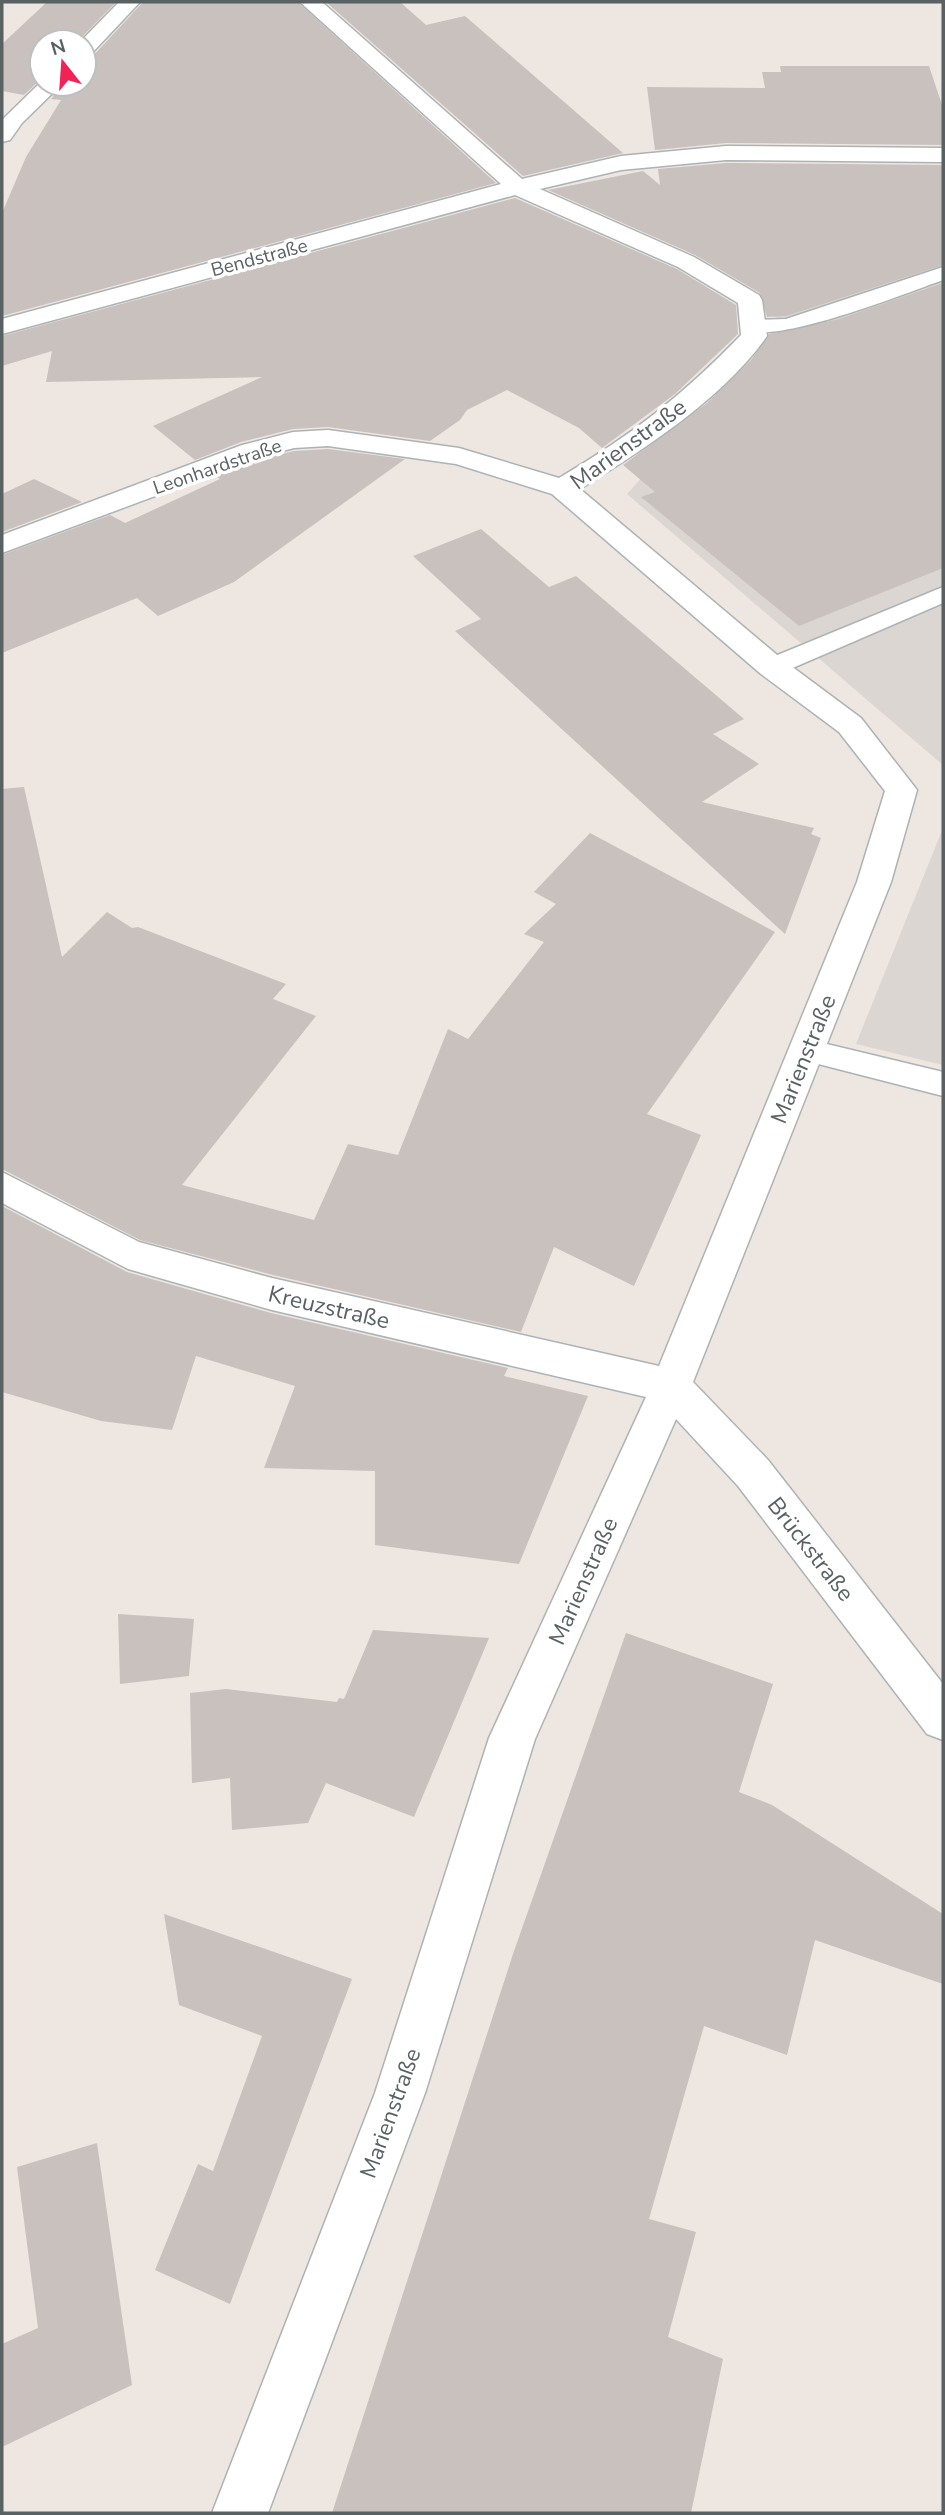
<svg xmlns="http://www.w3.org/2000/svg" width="945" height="2515" font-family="'Nunito Sans',sans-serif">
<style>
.industrial{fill:#dcd6d3}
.building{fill:#c8c1be}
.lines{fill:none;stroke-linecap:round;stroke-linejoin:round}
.lane-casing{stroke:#adb3b5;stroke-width:3}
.street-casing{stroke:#adb3b5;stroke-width:3}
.secondary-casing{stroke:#acb3b5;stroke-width:3}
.lane{fill:#fff;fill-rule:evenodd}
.street{fill:#fff;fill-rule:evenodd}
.secondary{fill:#fff;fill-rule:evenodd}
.labels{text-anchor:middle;stroke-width:7;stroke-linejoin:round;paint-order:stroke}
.far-street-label{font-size:19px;fill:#596163;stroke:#fff}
.street-label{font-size:23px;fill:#596163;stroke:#fff}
</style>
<rect width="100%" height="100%" fill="#ede6e1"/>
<!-- industrial -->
<g class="industrial">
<path d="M 943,219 L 943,765 L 627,494 L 685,429 L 790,324 L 760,309 Z"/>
<path d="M 943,828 L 943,1065 L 856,1044 Z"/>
</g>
<!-- building -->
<g class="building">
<path d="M 47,2 L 116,2 L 77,42 L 42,42 L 42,78 L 24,95 L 2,91 L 2,44 Z"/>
<path d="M 143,2 L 298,2 L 496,183 L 2,316 L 2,213 L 26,157 L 61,100 L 51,99 L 65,84 L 84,84 L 84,58 L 93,56 Z"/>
<path d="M 326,2 L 400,2 L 426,25 L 465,16 L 623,153 L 523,176 Z"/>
<path d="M 780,66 L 929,66 L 943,108 L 943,145 L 726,143 L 655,150 L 647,87 L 765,88 L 762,72 L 781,72 Z"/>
<path d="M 726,163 L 943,165 L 943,265 L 786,316 L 767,317 L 760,293 L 695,255 L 548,190 L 643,171 L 660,185 L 658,169 Z"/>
<path d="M 515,198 L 677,269 L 736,305 L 738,334 L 675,394 L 602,448 L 579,428 L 507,390 L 467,410 L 460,420 L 430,441 L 328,427 L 293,429 L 241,442 L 195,460 L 153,426 L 262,377 L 46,382 L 52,351 L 2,366 L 2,336 Z"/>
<path d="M 943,283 L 943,568 L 799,626 L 641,497 L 655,492 L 623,465 L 707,403 L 751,360 L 769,334 L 839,319 Z"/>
<path d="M 328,449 L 405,459 L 234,582 L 158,616 L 137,598 L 2,653 L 2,555 L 110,515 L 125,523 L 220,479 L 216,476 L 261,459 L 294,451 Z"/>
<path d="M 34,479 L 82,502 L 2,532 L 2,494 Z"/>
<path d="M 481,529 L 549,587 L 576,576 L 744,719 L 713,734 L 759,764 L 702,802 L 814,828 L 811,834 L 821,838 L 785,934 L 455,631 L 481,619 L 413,556 Z"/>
<path d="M 24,787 L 62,957 L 107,912 L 132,928 L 138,927 L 286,984 L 273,999 L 316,1016 L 182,1185 L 314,1220 L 348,1144 L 398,1155 L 448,1029 L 468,1039 L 544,942 L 524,934 L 556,904 L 534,892 L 590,833 L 775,932 L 647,1114 L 701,1135 L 634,1286 L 554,1247 L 521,1332 L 273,1275 L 140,1240 L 2,1169 L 2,789 Z"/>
<path d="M 2,1206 L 127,1272 L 271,1313 L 508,1368 L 504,1376 L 588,1396 L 519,1564 L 375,1545 L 375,1471 L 264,1468 L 295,1386 L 196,1356 L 172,1430 L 101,1421 L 2,1392 Z"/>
<path d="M 118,1614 L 194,1619 L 189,1676 L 120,1684 Z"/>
<path d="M 373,1630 L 489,1638 L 414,1817 L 326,1783 L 308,1823 L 232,1830 L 230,1778 L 192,1783 L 190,1693 L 226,1689 L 337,1702 L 339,1698 L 344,1699 Z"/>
<path d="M 626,1633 L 773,1684 L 739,1792 L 772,1805 L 943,1914 L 943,1984 L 815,1940 L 787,2055 L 704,2026 L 649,2219 L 696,2232 L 668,2337 L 723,2359 L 691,2513 L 332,2513 L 513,1954 Z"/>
<path d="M 164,1914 L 352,1979 L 230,2304 L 155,2270 L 198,2164 L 213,2171 L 262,2036 L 179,2005 Z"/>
<path d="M 97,2143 L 132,2385 L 2,2447 L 2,2344 L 38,2328 L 17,2167 Z"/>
</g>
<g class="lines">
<!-- lane casing -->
<g class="lane-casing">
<g id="lane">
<path d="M 943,267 L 943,280 C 914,290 760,352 742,326 L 753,320 L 786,319 Z"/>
<path d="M 943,587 L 943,603 L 781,673 L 763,673 L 759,667 L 763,661 Z"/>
<path d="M 806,1039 L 943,1072 L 943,1096 L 795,1058 L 791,1050 L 795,1042 Z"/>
</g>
</g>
<!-- street casing -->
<g class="street-casing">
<path id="street" d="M 300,2 L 322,2 L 522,179 L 621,156 L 726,146 L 943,148 L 943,162 L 726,160 L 621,170 L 540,189 L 694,257 L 759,295 L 762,300 L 767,336 C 724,398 643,450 580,489 L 783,660 L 861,718 L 917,790 L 891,882 L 693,1382 L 768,1460 L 943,1684 L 943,1740 L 927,1734 L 738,1486 L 676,1419 L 535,1739 L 425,2093 L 268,2513 L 212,2513 L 375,2093 L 489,1738 L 646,1397 L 272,1310 L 128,1269 L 2,1203 L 2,1172 L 139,1242 L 272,1278 L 659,1366 L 857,882 L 885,791 L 839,732 L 761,674 L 552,494 L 456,464 L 328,446 L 294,448 L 260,457 L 2,553 L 2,535 L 242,445 L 293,432 L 328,430 L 459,448 L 559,478 C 632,435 682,396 741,335 L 738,303 L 678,267 L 515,195 L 2,334 L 2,319 L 501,184 Z"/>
</g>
<!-- secondary casing -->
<g class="secondary-casing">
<g id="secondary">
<path d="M 119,2 L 140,2 L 91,54 L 84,56 L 84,42 L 80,42 Z"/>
<path d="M 42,81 L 42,84 L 62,84 L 22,123 L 10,140 L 2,142 L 2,120 Z"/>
</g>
</g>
<!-- lane -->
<use href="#lane" class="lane"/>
<!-- street -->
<use href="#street" class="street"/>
<!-- secondary -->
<use href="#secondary" class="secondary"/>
</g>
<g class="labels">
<!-- far-street labels -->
<g class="far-street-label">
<text transform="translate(259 257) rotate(-15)" y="7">Bendstraße</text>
<text transform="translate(217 466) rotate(-19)" y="7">Leonhardstraße</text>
</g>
<!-- street labels -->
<g class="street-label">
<text transform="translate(628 444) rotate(-36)" y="8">Marienstraße</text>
<text transform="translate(803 1059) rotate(-68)" y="8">Marienstraße</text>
<text transform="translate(329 1307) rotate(13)" y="8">Kreuzstraße</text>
<text transform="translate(811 1549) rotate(52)" y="8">Brückstraße</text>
<text transform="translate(583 1581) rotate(-66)" y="8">Marienstraße</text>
<text transform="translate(390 2113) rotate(-70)" y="8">Marienstraße</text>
</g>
</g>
<!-- border -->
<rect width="945" height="2515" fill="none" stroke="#596163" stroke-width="7"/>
<!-- north arrow -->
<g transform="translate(63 63) rotate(343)"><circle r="33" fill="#ffffff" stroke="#bdc0c1" stroke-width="2"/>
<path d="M0-5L12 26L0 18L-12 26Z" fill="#f22257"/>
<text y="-10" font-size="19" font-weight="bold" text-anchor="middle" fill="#596163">N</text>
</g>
</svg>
